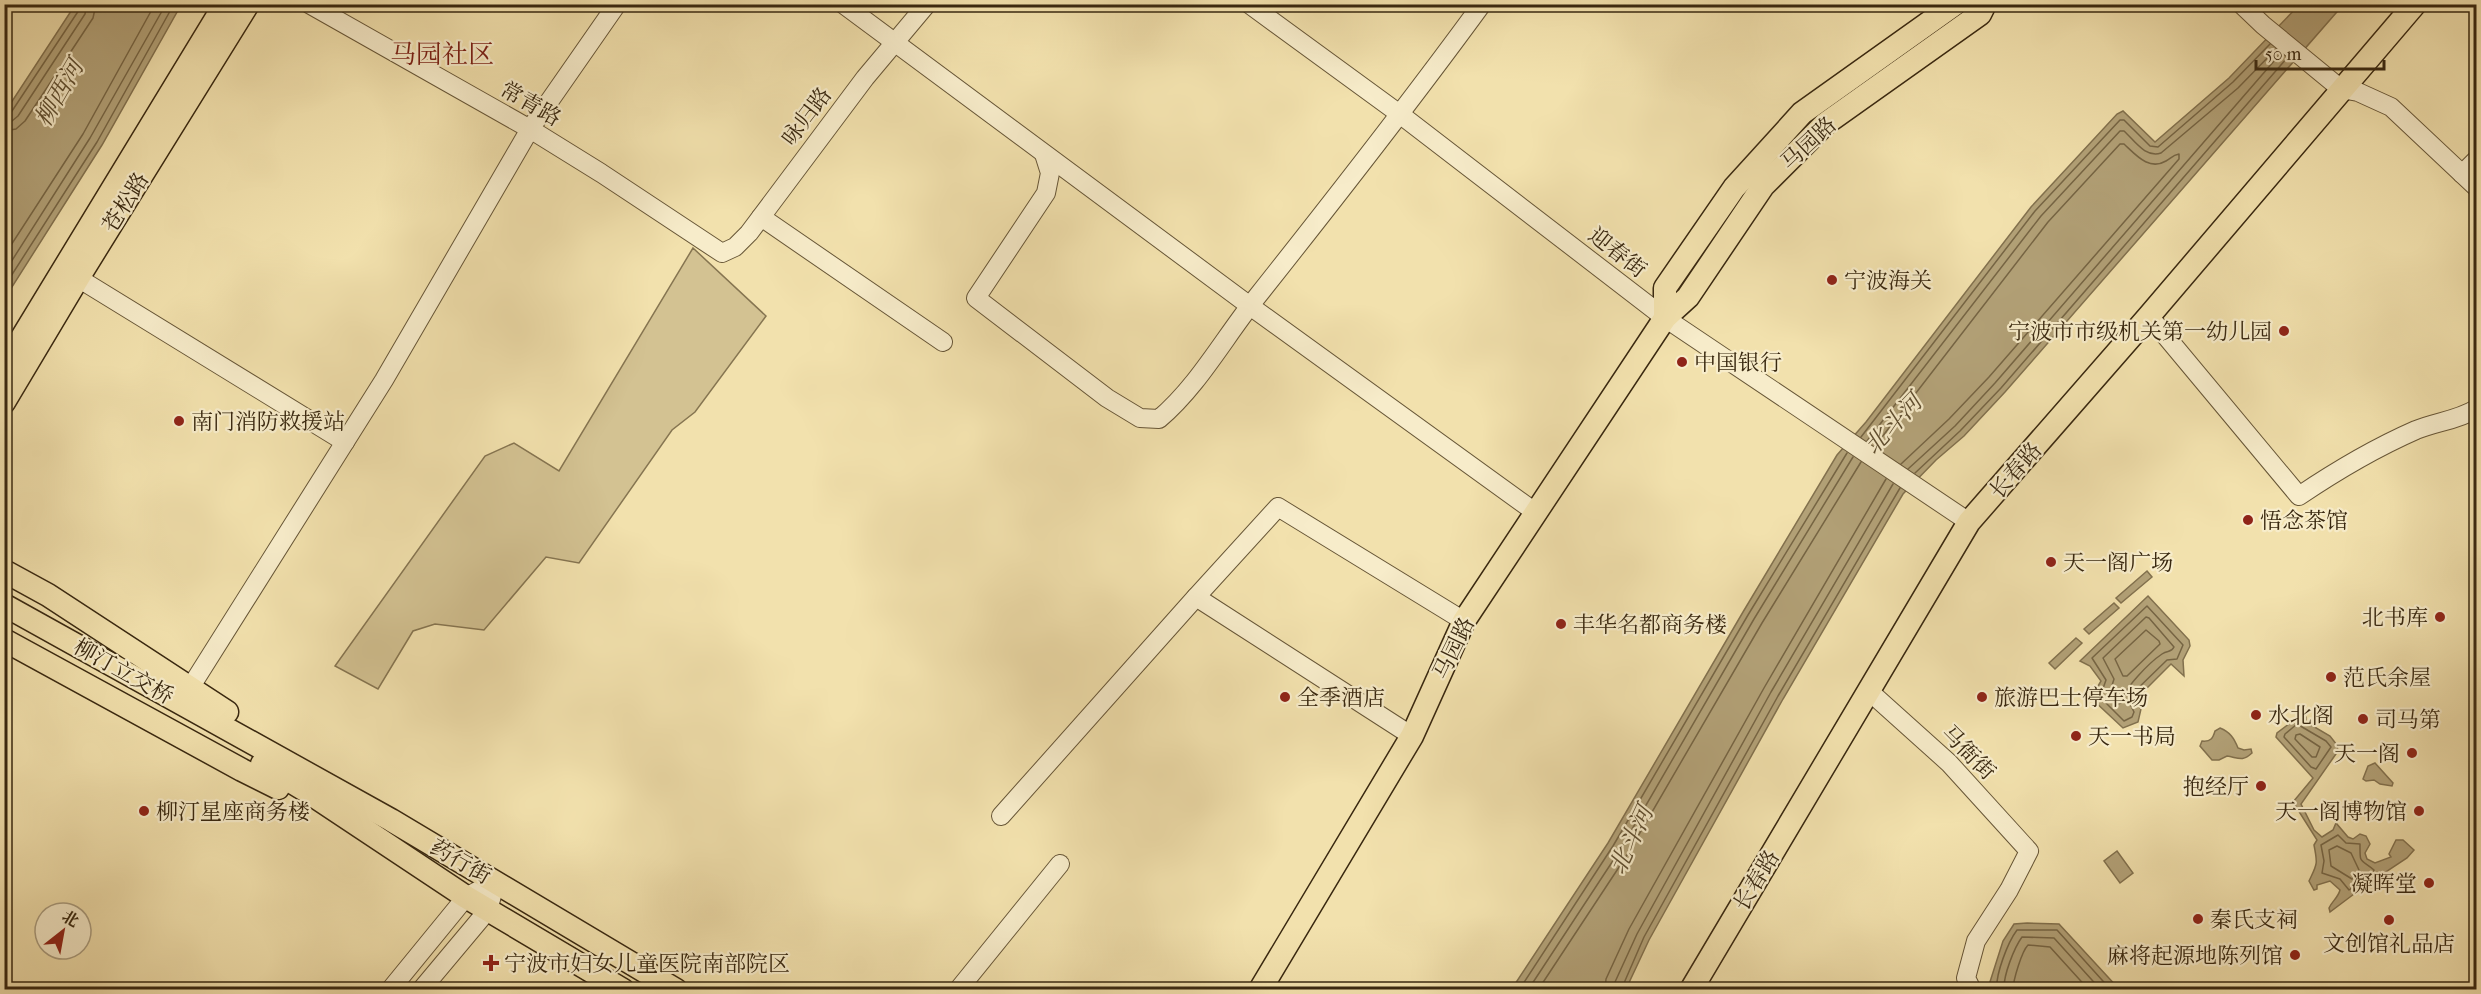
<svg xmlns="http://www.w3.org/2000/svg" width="2481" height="994" font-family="'IM FELL French Canon','Noto Serif SC',serif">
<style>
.green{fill:#d3c292;stroke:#867551;stroke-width:1.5}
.water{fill:#b3a278;stroke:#82714e;stroke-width:1.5}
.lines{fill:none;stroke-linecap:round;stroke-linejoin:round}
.shore{stroke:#766544;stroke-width:1.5}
.minor-casing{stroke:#675637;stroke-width:20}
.major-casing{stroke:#392810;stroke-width:25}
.minor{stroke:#f7ecca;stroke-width:18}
.major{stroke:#f2e1ad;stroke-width:22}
.poi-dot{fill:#8f2418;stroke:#f7ecca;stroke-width:2}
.labels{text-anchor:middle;stroke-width:4.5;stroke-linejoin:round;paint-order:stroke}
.street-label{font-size:22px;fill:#392810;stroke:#f7ecca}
.poi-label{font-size:22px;fill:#392810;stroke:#f7ecca;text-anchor:start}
.water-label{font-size:24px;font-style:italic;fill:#5e4d2f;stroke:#f7ecca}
.quarter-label{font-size:26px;fill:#7a1f14;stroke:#f7ecca}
</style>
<rect width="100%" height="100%" fill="#f2e1ad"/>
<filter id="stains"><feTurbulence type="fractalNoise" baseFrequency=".00333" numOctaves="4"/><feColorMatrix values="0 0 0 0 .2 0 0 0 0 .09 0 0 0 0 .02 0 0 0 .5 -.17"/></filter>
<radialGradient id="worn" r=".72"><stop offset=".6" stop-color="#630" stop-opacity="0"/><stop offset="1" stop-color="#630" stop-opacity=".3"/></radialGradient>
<!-- green -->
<path class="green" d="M 693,248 L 766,316 L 695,412 L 672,430 L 579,563 L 546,557 L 484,630 L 435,624 L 413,631 L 378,689 L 335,666 L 485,456 L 514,443 L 559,471 Z"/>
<!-- water -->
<g class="water">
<path d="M 75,5 L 181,5 L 102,145 L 5,298 L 5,112 Z"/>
<path d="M 2299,5 L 2343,5 L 2005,392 L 1964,436 L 1936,460 L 1903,494 L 1783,699 L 1649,940 L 1626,989 L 1511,990 L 1608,843 L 1743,612 L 1837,455 L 1866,422 L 2031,207 L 2117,114 L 2123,111 L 2155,142 L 2229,78 Z"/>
<path d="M 2147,571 L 2152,577 L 2121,603 L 2116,598 Z"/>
<path d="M 2148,596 L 2189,640 L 2190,646 L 2183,660 L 2184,676 L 2171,664 L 2135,700 L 2141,709 L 2138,722 L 2123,728 L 2091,698 L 2101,681 L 2090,666 L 2080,661 Z"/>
<path d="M 2114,603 L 2119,608 L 2089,634 L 2084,629 Z"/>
<path d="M 2076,638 L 2082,643 L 2055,669 L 2049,663 Z"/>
<path d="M 2302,714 L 2306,717 L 2306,722 L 2330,736 L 2337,745 L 2338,751 L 2301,804 L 2314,830 L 2322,837 L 2333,830 L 2336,823 L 2348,837 L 2353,839 L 2360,834 L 2366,836 L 2370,844 L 2365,853 L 2367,859 L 2375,863 L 2391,857 L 2389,854 L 2396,840 L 2403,840 L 2414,850 L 2407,858 L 2366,885 L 2330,912 L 2329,908 C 2332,901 2338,898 2340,890 L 2330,881 L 2317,885 L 2317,889 L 2314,890 L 2309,881 C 2317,864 2318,865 2314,845 L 2317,840 L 2293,802 L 2313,778 L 2276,737 L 2277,733 Z"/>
<path d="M 2220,728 C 2230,732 2234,738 2238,748 L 2244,750 L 2251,749 L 2252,753 C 2242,762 2239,758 2227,756 L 2219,760 L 2212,760 L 2200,746 L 2202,741 C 2211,742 2213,738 2215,731 Z"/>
<path d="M 2375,763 L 2393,783 L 2392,786 L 2380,784 L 2374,780 L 2366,781 L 2363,779 L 2368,766 Z"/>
<path d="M 2117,851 L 2133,873 L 2120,883 L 2104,861 Z"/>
<path d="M 2027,923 L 2059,924 L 2119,989 L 1991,989 L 1989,985 L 2003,941 L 2014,924 Z"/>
</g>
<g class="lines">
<!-- shore -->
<g class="shore">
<path d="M 4,114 L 12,111 L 79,10 L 80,4"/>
<path d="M 4,122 L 12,121 L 18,116 L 85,14 L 87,4"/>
<path d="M 4,131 L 16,129 L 25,121 L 93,18 L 96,4"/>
<path d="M 4,256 L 83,134 L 155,4"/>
<path d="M 4,273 L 90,138 L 166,4"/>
<path d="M 4,287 L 97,142 L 174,4"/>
<path d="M 1861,437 L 2035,211 L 2120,120 L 2124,120 L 2150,146 L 2158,147 L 2233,82 L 2270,44"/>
<path d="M 1867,441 L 2041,216 L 2120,131 L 2124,131 C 2135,141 2145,158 2161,153 L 2238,88 L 2276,49"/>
<path d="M 1875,446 L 2048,222 L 2120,144 L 2124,144 C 2136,155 2149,171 2166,161 C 2171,158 2173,155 2179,154 L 2179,159 L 1989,377 L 1949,419 L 1901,464"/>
<path d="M 1908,469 L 1955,426 L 1995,383 L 2281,53"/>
<path d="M 1915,473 L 1960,431 L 2001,388 L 2287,58"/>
<path d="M 2147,606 L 2183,645 L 2177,659 L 2167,660 L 2130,696 L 2129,702 L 2134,712 L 2132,717 L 2124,721 L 2100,697 L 2106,680 L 2092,658 Z"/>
<path d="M 2146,617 L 2149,618 L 2174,647 C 2171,653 2168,650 2162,654 C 2150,662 2123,689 2121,703 L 2118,704 L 2109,695 L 2114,679 L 2103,658 Z"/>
<path d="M 2146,630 L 2159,641 L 2160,644 L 2127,676 L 2123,676 L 2115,659 Z"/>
<path d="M 2297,724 L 2326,741 L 2331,747 L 2316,769 L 2311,767 L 2284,737 L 2285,734 Z"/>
<path d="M 2300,734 L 2320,747 L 2316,757 L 2312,757 L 2295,739 L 2296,735 Z"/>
<path d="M 2338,835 L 2346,843 L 2360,844 C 2360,864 2359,858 2374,870 L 2373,873 L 2349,890 L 2340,879 L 2322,873 L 2324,861 L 2321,845 Z"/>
<path d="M 2337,846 L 2351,853 L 2359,870 L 2352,879 L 2331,866 L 2329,850 Z"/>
<path d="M 1519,990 L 1613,846 L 1748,615 L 1847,453"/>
<path d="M 1528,990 L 1620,850 L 1754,619 L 1853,457"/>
<path d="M 1538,990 L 1627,855 L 1762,623 L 1861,462"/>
<path d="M 1605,990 L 1606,979 L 1629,929 L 1764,688 L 1886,479"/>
<path d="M 1614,990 L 1615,982 L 1637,934 L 1771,692 L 1893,484"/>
<path d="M 1621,990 L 1644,937 L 1778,696 L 1900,488"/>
<path d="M 1997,990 C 1995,975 2008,942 2017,930 L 2057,930 L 2111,990"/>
<path d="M 2004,990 C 2003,976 2014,948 2022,937 L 2054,938 L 2101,990"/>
<path d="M 2013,990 C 2013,980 2022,951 2028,945 L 2050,947 L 2089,990"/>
</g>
<!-- minor casing -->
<g class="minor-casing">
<g id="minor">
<path d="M 309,4 L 530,129 L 601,173 L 722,253 L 735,247 L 749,233 L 865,78 L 927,4"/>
<path d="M 843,4 L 1250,306 L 1535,512"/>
<path d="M 1249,4 L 1401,115 L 1665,318 L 1969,522"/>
<path d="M 2241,4 L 2263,25 L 2341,89 L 2358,92 L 2391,107 L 2476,187"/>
<path d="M 1044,154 L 1050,173 L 1046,193 L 976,298 L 1107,398 L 1140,418 L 1159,419 C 1198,386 1224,338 1256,298 C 1333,201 1409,104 1482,4"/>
<path d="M 2462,174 L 2476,160"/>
<path d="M 761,217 L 943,342"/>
<path d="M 78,278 L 345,442"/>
<path d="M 2149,316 L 2299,496 C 2336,471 2375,448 2416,430 C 2436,422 2458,420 2476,409"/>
<path d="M 1196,597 L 1278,507 L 1464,621"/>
<path d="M 190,688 L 384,380 L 530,129 L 617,4"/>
<path d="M 1870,692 L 1949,763 L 2029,851 L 2009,890 L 1976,941 L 1966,978 L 1972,990"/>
<path d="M 1001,816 L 1196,597 L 1412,736"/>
<path d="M 390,990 L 466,897 L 496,881 L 488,910 L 421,990"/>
<path d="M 958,990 L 1060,864"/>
</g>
</g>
<!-- major casing -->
<g class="major-casing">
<g id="major">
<path d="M 1665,318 L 1665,288 L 1734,188 L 1802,113 L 1955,4"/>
<path d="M 4,367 L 225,4"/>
<path d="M 4,402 L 78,278 L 248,4"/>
<path d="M 4,571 L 48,595 L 227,712"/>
<path d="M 4,605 L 391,820 L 676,990"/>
<path d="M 4,640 L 242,770 L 278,788"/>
<path d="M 262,764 L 305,790 L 466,897 L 623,990"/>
<path d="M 1260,990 L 1412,736 L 1464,621 L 1665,318 L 1688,297 L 1763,186 L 1825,124 L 1980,14 L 1985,4"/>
<path d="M 1691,990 L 1969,522 L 2149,316 L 2415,4"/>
</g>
</g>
<!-- minor -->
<use href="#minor" class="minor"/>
<!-- major -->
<use href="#major" class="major"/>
</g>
<!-- markers -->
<g class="poi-dot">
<circle cx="1832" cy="280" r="6"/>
<circle cx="2284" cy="331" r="6"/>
<circle cx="1682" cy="362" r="6"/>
<circle cx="179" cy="421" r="6"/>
<circle cx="2248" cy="520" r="6"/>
<circle cx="2051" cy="562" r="6"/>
<circle cx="2440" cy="617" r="6"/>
<circle cx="1561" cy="624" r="6"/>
<circle cx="2331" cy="677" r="6"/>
<circle cx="1285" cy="697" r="6"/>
<circle cx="1982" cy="697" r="6"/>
<circle cx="2256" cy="715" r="6"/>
<circle cx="2363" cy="719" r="6"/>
<circle cx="2076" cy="736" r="6"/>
<circle cx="2412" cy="753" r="6"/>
<circle cx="2261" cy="786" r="6"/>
<circle cx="144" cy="811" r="6"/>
<circle cx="2419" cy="811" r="6"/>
<circle cx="2429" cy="883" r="6"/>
<circle cx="2198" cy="919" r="6"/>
<circle cx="2389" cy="920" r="6"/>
<circle cx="2295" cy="955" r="6"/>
<path d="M488 954h6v6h6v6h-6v6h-6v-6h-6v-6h6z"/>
</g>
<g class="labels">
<!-- street labels -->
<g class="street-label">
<text transform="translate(531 103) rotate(30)" y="8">常青路</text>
<text transform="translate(806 116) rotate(-53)" y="8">咏归路</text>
<text transform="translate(1808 143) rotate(-43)" y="8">马园路</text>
<text transform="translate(125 202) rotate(-58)" y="8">苍松路</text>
<text transform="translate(1618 252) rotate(38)" y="8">迎春街</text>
<text transform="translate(2015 470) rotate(-49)" y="8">长春路</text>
<text transform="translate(1453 648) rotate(-64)" y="8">马园路</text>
<text transform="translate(124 671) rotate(29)" y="8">柳汀立交桥</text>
<text transform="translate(1969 752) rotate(45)" y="8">马衙街</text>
<text transform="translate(461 861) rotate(30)" y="8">药行街</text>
<text transform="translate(1756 880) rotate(-59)" y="8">长春路</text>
</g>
<!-- poi labels -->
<g class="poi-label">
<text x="1844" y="288">宁波海关</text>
<text x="2272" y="339" text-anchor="end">宁波市市级机关第一幼儿园</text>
<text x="1694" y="370">中国银行</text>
<text x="191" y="429">南门消防救援站</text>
<text x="2260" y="528">悟念茶馆</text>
<text x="2063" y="570">天一阁广场</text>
<text x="2428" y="625" text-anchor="end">北书库</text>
<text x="1573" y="632">丰华名都商务楼</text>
<text x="2343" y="685">范氏余屋</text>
<text x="1297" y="705">全季酒店</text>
<text x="1994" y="705">旅游巴士停车场</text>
<text x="2268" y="723">水北阁</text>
<text x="2375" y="727">司马第</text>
<text x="2088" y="744">天一书局</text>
<text x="2400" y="761" text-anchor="end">天一阁</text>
<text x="2249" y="794" text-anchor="end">抱经厅</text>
<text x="156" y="819">柳汀星座商务楼</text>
<text x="2407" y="819" text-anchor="end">天一阁博物馆</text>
<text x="2417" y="891" text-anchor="end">凝晖堂</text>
<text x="2210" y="927">秦氏支祠</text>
<text x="2389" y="951" text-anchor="middle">文创馆礼品店</text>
<text x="2283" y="963" text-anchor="end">麻将起源地陈列馆</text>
<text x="504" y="971">宁波市妇女儿童医院南部院区</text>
</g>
<!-- water labels -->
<g class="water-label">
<text transform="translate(59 93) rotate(-60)" y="8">柳西河</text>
<text transform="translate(1893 424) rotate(-47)" y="8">北斗河</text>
<text transform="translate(1631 840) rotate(-65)" y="8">北斗河</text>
</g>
<!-- quarter labels -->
<g class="quarter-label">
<text x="442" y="63">马园社区</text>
</g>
</g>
<!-- margin -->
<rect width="2481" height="994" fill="none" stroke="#f2e1ad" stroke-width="24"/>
<rect x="6" y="6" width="2469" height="982" fill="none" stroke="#392810" stroke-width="3"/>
<rect x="12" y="12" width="2457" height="970" fill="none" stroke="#392810" stroke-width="1.5"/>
<!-- north arrow -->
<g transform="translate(63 931) rotate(31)"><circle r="28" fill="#f7ecca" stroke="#ab9e80" stroke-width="1.5"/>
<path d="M0-4.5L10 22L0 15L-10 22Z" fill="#8f2418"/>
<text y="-9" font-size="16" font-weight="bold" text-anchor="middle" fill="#392810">北</text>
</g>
<!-- scale -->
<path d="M2256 60v9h128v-9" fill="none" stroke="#392810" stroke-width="3"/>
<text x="2265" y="60" font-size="18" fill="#392810" stroke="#f7ecca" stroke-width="4.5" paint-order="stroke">50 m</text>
<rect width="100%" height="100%" filter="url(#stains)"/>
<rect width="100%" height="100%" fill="url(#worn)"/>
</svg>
